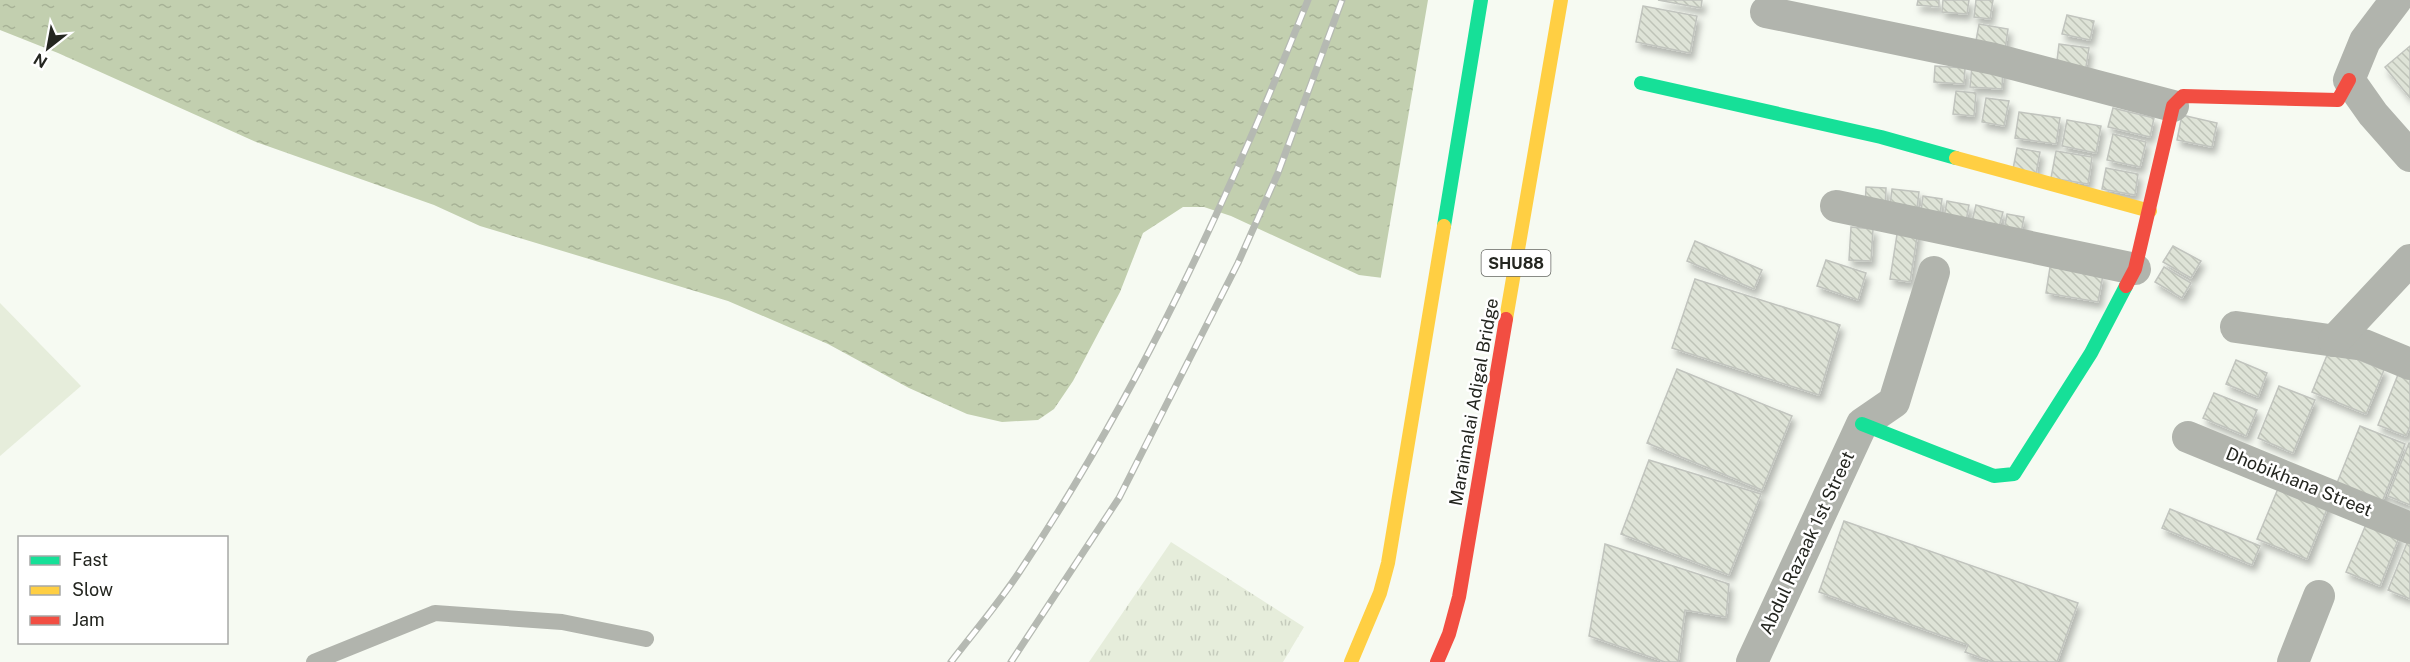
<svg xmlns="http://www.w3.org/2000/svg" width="2410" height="662" font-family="'Public Sans',sans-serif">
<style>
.grass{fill:url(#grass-tufts)}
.green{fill:#e6eddb}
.water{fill:url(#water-ripples)}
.pier{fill:#f6faf2}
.building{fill:url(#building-back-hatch);stroke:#c1c4be;stroke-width:1.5;filter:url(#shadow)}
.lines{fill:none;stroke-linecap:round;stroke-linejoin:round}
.lane{stroke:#b1b4ad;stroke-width:16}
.street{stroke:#b1b4ad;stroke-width:32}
.fast{stroke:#16e098;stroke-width:14}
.slow{stroke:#ffcf43;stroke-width:14}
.jam{stroke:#f24e42;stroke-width:14}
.rail-casing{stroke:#b5b9b2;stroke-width:7}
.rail{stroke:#fff;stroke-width:4.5;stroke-dasharray:14;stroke-linecap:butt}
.labels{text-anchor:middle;stroke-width:5;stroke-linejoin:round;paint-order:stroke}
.shield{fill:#fff;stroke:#666763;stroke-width:1.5}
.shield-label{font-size:16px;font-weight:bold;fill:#242620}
.street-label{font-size:18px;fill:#242620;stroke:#fff}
</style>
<defs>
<pattern id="grass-tufts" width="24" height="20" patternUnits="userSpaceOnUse" patternTransform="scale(1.5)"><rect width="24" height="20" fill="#e6eddb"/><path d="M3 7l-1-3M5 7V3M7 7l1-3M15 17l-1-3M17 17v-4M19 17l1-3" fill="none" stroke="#c5cbbc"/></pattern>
<pattern id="water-ripples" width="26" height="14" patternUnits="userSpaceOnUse" patternTransform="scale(1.5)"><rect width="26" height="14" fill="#c2cfaf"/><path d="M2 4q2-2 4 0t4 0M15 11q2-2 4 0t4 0" fill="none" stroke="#a7b296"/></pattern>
<pattern id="building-back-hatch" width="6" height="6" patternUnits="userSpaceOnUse" patternTransform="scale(1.5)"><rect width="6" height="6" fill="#dee3d7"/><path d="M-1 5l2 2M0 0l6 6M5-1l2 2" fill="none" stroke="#bec3b8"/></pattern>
<filter id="shadow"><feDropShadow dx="3.5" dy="6" stdDeviation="3" flood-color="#0004"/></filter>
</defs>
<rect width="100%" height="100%" fill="#f6faf2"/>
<!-- grass -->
<path class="grass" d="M 1171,542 L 1304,627 L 1283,662 L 1089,662 Z"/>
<!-- green -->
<path class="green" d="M 0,303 L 81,386 L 0,456 Z"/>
<!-- water -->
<path class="water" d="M 0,0 L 1492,0 L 1391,279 L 1359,275 L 1231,216 L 1204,207 L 1183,207 L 1143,233 L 1120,292 L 1073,381 L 1054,409 L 1038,420 L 1002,422 L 967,414 L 909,388 L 828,344 L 728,301 L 480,226 L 434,205 L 256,142 L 58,53 L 0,30 Z"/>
<!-- pier -->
<path class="pier" d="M 1428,0 L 1495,0 L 1437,157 L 1410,266 L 1392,281 L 1380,282 Z"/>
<!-- building -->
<g class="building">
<path d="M 1658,0 L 1702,0 L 1701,8 Z"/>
<path d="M 1918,0 L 1939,0 L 1939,7 L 1917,5 Z"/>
<path d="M 1943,0 L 1969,0 L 1967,14 L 1942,12 Z"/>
<path d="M 1976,0 L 1993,0 L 1990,19 L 1974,17 Z"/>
<path d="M 1643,6 L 1697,16 L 1690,53 L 1636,42 Z"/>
<path d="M 2067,15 L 2094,21 L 2090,40 L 2062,34 Z"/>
<path d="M 1979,24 L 2008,29 L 2004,57 L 1974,52 Z"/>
<path d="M 2059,44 L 2089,48 L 2085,73 L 2056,69 Z"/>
<path d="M 2410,46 L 2410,98 L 2385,67 Z"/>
<path d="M 1972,65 L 2003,67 L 2002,89 L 1970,87 Z"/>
<path d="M 1935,66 L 1965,68 L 1964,84 L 1934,82 Z"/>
<path d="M 1956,91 L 1976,93 L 1974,116 L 1953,114 Z"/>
<path d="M 1986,98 L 2009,101 L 2004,126 L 1982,122 Z"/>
<path d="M 2113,108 L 2154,118 L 2150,137 L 2108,127 Z"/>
<path d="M 2019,112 L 2060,118 L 2056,144 L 2015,138 Z"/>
<path d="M 2182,115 L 2217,123 L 2212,147 L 2177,140 Z"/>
<path d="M 2067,120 L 2101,126 L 2096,153 L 2062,146 Z"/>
<path d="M 2113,134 L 2146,142 L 2140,167 L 2107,160 Z"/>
<path d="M 2017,148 L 2040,152 L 2036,174 L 2013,169 Z"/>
<path d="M 2056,151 L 2092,157 L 2088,184 L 2051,178 Z"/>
<path d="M 2106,168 L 2138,174 L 2135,195 L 2102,189 Z"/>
<path d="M 1866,187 L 1886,188 L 1885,211 L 1865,210 Z"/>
<path d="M 1892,189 L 1919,192 L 1916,217 L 1889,214 Z"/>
<path d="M 1923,196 L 1942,199 L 1939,222 L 1920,219 Z"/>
<path d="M 1947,201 L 1969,205 L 1965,227 L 1943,223 Z"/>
<path d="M 1976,205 L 2003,212 L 1997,235 L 1970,229 Z"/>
<path d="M 2007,214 L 2024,217 L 2020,239 L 2003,236 Z"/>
<path d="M 1851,227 L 1873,229 L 1871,261 L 1849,260 Z"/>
<path d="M 1898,228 L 1918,231 L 1910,282 L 1890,279 Z"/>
<path d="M 1695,241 L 1762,270 L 1754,289 L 1687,261 Z"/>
<path d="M 2173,246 L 2201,261 L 2191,278 L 2163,262 Z"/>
<path d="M 1826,260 L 1866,273 L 1858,300 L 1817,286 Z"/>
<path d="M 2050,267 L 2103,275 L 2098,302 L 2046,293 Z"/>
<path d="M 2164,267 L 2191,283 L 2182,298 L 2155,282 Z"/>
<path d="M 1695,279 L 1840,325 L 1819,395 L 1672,348 Z"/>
<path d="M 2330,348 L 2384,370 L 2366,414 L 2312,392 Z"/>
<path d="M 2236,360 L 2267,373 L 2258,397 L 2226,384 Z"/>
<path d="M 1677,369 L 1792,416 L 1762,490 L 1647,443 Z"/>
<path d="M 2399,372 L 2410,377 L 2410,426 L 2406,436 L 2378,425 Z"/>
<path d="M 2279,386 L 2315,400 L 2293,453 L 2258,438 Z"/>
<path d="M 2214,393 L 2257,410 L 2246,436 L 2203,418 Z"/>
<path d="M 2360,426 L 2405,444 L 2382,502 L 2337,483 Z"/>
<path d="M 2409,443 L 2410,443 L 2410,505 L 2388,496 Z"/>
<path d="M 1649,460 L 1761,494 L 1729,575 L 1621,534 Z"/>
<path d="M 2282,479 L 2331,499 L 2307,559 L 2257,539 Z"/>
<path d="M 2170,509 L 2260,546 L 2252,565 L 2162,528 Z"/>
<path d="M 1844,521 L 2078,603 L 2057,662 L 1993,662 L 1965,652 L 1968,645 L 1819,592 Z"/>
<path d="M 2367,522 L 2400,535 L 2380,586 L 2346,572 Z"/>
<path d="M 2409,538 L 2410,538 L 2410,599 L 2388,590 Z"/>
<path d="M 1605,544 L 1729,584 L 1726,617 L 1685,610 L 1678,662 L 1665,662 L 1589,636 Z"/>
</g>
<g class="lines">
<!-- lane -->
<path class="lane" d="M 314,662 L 435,613 L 562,622 L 646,639"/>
<!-- street -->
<g class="street">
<path d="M 2396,0 L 2365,41 L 2349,80 L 2373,114 L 2410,156"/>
<path d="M 1766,12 L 1994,59 L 2173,106"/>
<path d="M 1836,206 L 2135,269"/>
<path d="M 2236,327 L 2364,345 L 2410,364"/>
<path d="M 2334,341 L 2410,260"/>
<path d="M 2188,437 L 2410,528"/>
<path d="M 1752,662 L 1862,424 L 1894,402 L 1934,272"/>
<path d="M 2293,662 L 2319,596"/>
</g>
<!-- fast -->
<g class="fast">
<path d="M 1641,83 L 1881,137 L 1956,158"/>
<path d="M 1444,226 L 1481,0"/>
<path d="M 1862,424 L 1994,476 L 2014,474 L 2091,353 L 2126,286"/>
</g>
<!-- slow -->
<g class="slow">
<path d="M 1956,158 L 2150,211"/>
<path d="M 1506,319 L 1561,0"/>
<path d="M 1351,662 L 1380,593 L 1388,563 L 1444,226"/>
</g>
<!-- jam -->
<g class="jam">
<path d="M 2126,286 L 2135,269 L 2173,106 L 2183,96 L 2338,100 L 2349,80"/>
<path d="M 1437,662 L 1449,634 L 1459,597 L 1506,319"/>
</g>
<!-- rail casing -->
<g class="rail-casing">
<g id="rail">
<path d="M 951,662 C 974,632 999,603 1020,571 C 1138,394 1229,198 1308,0"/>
<path d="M 1011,662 L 1119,498 L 1238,263 L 1278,173 L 1342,0"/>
</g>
</g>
<!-- rail -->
<use href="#rail" class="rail"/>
</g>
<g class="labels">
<!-- shield labels -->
<rect class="shield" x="1481.5" y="250" width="69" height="26" rx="4.5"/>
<g class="shield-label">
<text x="1516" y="269">SHU88</text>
</g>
<!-- street labels -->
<g class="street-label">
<text transform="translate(1474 402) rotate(-80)" y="6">Maraimalai Adigal Bridge</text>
<text transform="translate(2299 482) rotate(22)" y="6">Dhobikhana Street</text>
<text transform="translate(1807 543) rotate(-65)" y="6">Abdul Razaak 1st Street</text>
</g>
</g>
<!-- legend -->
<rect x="18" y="536" width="210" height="108" fill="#ffffff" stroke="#a7a8a6" stroke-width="1.5"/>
<rect x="30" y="556" width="30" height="9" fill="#16e098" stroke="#a7a8a6" stroke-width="1.5"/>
<text x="72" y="566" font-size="18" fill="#242620">Fast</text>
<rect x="30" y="586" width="30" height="9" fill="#ffcf43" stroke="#a7a8a6" stroke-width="1.5"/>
<text x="72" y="596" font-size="18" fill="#242620">Slow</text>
<rect x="30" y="616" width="30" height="9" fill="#f24e42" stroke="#a7a8a6" stroke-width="1.5"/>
<text x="72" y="626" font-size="18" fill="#242620">Jam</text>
<!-- north arrow -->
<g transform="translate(48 48) rotate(211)" stroke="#ffffff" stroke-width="4.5" paint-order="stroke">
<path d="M0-4.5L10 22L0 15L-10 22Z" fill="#242620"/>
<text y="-9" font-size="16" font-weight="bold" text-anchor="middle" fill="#242620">N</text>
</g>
</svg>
